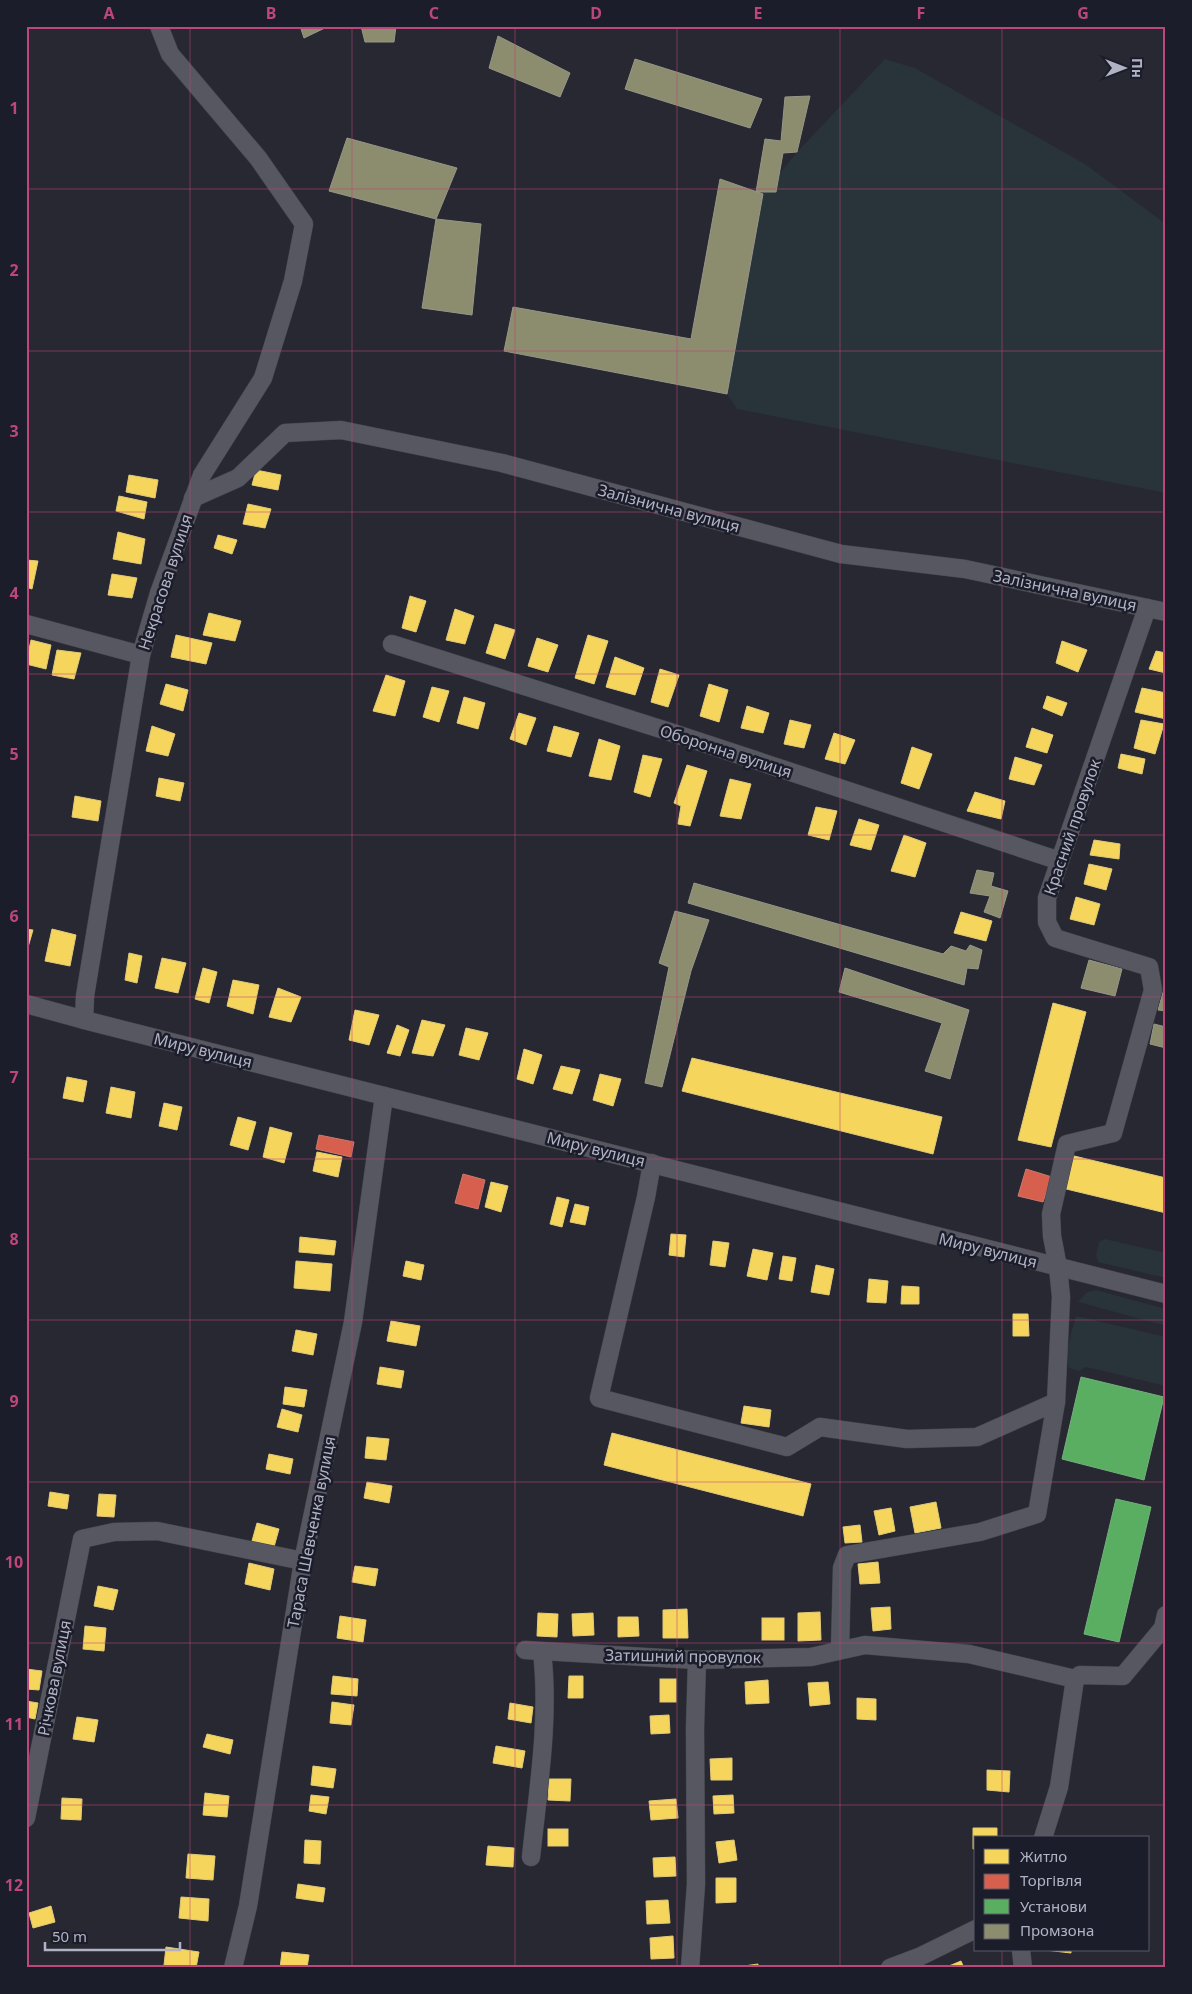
<svg xmlns="http://www.w3.org/2000/svg" width="1192" height="1994" font-family="'Noto Sans',sans-serif">
<style>
.green{fill:#29333a}
.homes{fill:#f6d55c;stroke:#e1ca7b}
.shops{fill:#d6604d;stroke:#cb7970}
.public{fill:#5aae61;stroke:#74af7e}
.industry{fill:#8c8c6e;stroke:#979788}
.lines{fill:none;stroke-linecap:round;stroke-linejoin:round}
.minor-casing{stroke:#43444b;stroke-width:19}
.minor{stroke:#565760;stroke-width:18}
.grid{fill:none;stroke:#bd467a;stroke-width:1;stroke-opacity:0.55}
.labels{text-anchor:middle;stroke-width:5;stroke-linejoin:round;paint-order:stroke}
.street-label{font-size:16px;fill:#b1b2c3;stroke:#1c1d2b}
.neatline{fill:none;stroke:#bd467a;stroke-width:2}
.grid-label{font-size:16px;text-anchor:middle;font-weight:bold;fill:#bd467a}
</style>
<rect width="100%" height="100%" fill="#272831"/>
<!-- green -->
<g class="green">
<path d="M 885,59 L 915,68 L 1085,164 L 1166,224 L 1166,493 L 737,409 L 727,394 L 763,194 L 797,152 Z"/>
<path d="M 1105,1239 L 1166,1253 L 1166,1278 L 1098,1262 L 1096,1255 L 1099,1242 Z"/>
<path d="M 1096,1290 L 1166,1309 L 1166,1326 L 1078,1302 L 1087,1292 Z"/>
<path d="M 1076,1316 L 1166,1337 L 1166,1386 L 1086,1367 L 1079,1371 L 1069,1368 C 1064,1351 1072,1332 1076,1316 Z"/>
</g>
<!-- homes -->
<g class="homes">
<path d="M 256,470 L 281,475 L 278,490 L 252,485 Z"/>
<path d="M 129,475 L 158,480 L 155,498 L 126,492 Z"/>
<path d="M 119,496 L 147,502 L 144,519 L 116,511 Z"/>
<path d="M 248,504 L 271,509 L 265,528 L 243,524 Z"/>
<path d="M 118,532 L 145,539 L 141,564 L 113,559 Z"/>
<path d="M 218,535 L 237,540 L 232,554 L 214,548 Z"/>
<path d="M 26,560 L 38,561 L 32,589 L 26,587 Z"/>
<path d="M 112,574 L 137,578 L 132,598 L 108,595 Z"/>
<path d="M 410,596 L 426,601 L 416,632 L 402,628 Z"/>
<path d="M 455,609 L 474,616 L 465,644 L 446,640 Z"/>
<path d="M 209,613 L 241,621 L 235,641 L 203,635 Z"/>
<path d="M 495,624 L 515,630 L 505,659 L 486,653 Z"/>
<path d="M 176,635 L 212,643 L 206,664 L 171,657 Z"/>
<path d="M 588,635 L 608,641 L 594,684 L 575,678 Z"/>
<path d="M 537,638 L 558,645 L 548,672 L 528,666 Z"/>
<path d="M 31,640 L 51,645 L 46,669 L 26,664 Z"/>
<path d="M 1062,641 L 1087,650 L 1078,672 L 1056,663 Z"/>
<path d="M 57,650 L 81,653 L 74,679 L 52,675 Z"/>
<path d="M 1156,651 L 1166,653 L 1166,673 L 1149,669 Z"/>
<path d="M 615,657 L 644,668 L 635,695 L 606,687 Z"/>
<path d="M 660,669 L 679,675 L 668,707 L 651,702 Z"/>
<path d="M 386,675 L 405,681 L 395,716 L 373,711 Z"/>
<path d="M 166,684 L 188,690 L 183,711 L 160,704 Z"/>
<path d="M 709,684 L 728,690 L 719,722 L 700,716 Z"/>
<path d="M 432,687 L 449,691 L 439,722 L 423,717 Z"/>
<path d="M 1142,688 L 1166,693 L 1166,719 L 1135,712 Z"/>
<path d="M 1047,696 L 1067,703 L 1062,716 L 1043,708 Z"/>
<path d="M 464,697 L 485,703 L 478,729 L 457,723 Z"/>
<path d="M 747,706 L 769,713 L 763,733 L 741,728 Z"/>
<path d="M 519,713 L 536,718 L 526,745 L 510,739 Z"/>
<path d="M 790,720 L 811,725 L 804,748 L 784,744 Z"/>
<path d="M 1141,720 L 1164,724 L 1155,754 L 1134,748 Z"/>
<path d="M 152,726 L 175,734 L 168,756 L 146,751 Z"/>
<path d="M 554,726 L 579,733 L 571,757 L 547,751 Z"/>
<path d="M 1032,728 L 1053,735 L 1047,753 L 1026,747 Z"/>
<path d="M 834,733 L 855,740 L 845,764 L 825,759 Z"/>
<path d="M 599,739 L 620,746 L 611,780 L 589,776 Z"/>
<path d="M 912,747 L 932,754 L 919,789 L 901,783 Z"/>
<path d="M 1121,754 L 1145,759 L 1142,774 L 1118,768 Z"/>
<path d="M 643,755 L 662,759 L 650,797 L 634,792 Z"/>
<path d="M 1015,757 L 1042,765 L 1034,785 L 1009,779 Z"/>
<path d="M 687,765 L 707,771 L 690,826 L 678,824 L 681,806 L 674,803 Z"/>
<path d="M 159,778 L 184,783 L 180,801 L 156,796 Z"/>
<path d="M 730,779 L 751,784 L 741,819 L 720,816 Z"/>
<path d="M 975,792 L 1005,801 L 1001,819 L 967,811 Z"/>
<path d="M 75,796 L 101,801 L 98,821 L 72,817 Z"/>
<path d="M 816,807 L 837,811 L 829,840 L 808,835 Z"/>
<path d="M 859,819 L 879,825 L 871,850 L 850,845 Z"/>
<path d="M 904,835 L 926,843 L 915,877 L 891,871 Z"/>
<path d="M 1094,840 L 1120,844 L 1119,859 L 1090,855 Z"/>
<path d="M 1089,864 L 1112,869 L 1106,890 L 1084,884 Z"/>
<path d="M 1076,897 L 1100,904 L 1094,925 L 1070,919 Z"/>
<path d="M 961,912 L 992,921 L 986,941 L 954,933 Z"/>
<path d="M 26,929 L 33,930 L 26,954 Z"/>
<path d="M 52,929 L 76,935 L 70,966 L 45,961 Z"/>
<path d="M 129,953 L 142,956 L 137,983 L 125,980 Z"/>
<path d="M 162,958 L 186,963 L 178,993 L 155,988 Z"/>
<path d="M 203,968 L 217,972 L 209,1003 L 195,999 Z"/>
<path d="M 233,980 L 259,985 L 253,1014 L 227,1006 Z"/>
<path d="M 278,988 L 301,997 L 291,1022 L 269,1017 Z"/>
<path d="M 1053,1003 L 1086,1012 L 1051,1147 L 1018,1140 Z"/>
<path d="M 355,1010 L 379,1015 L 369,1045 L 349,1040 Z"/>
<path d="M 422,1020 L 445,1025 L 433,1056 L 412,1053 Z"/>
<path d="M 397,1025 L 409,1030 L 400,1056 L 387,1053 Z"/>
<path d="M 466,1028 L 488,1033 L 479,1060 L 459,1055 Z"/>
<path d="M 524,1049 L 542,1055 L 533,1084 L 517,1079 Z"/>
<path d="M 692,1058 L 942,1117 L 933,1154 L 682,1091 Z"/>
<path d="M 561,1066 L 580,1070 L 572,1094 L 553,1089 Z"/>
<path d="M 600,1074 L 621,1079 L 613,1106 L 593,1100 Z"/>
<path d="M 67,1077 L 87,1081 L 83,1102 L 63,1098 Z"/>
<path d="M 111,1087 L 135,1092 L 131,1118 L 106,1113 Z"/>
<path d="M 164,1103 L 182,1107 L 177,1130 L 159,1126 Z"/>
<path d="M 238,1117 L 256,1122 L 248,1150 L 230,1145 Z"/>
<path d="M 270,1127 L 292,1133 L 284,1163 L 263,1157 Z"/>
<path d="M 317,1152 L 342,1157 L 338,1177 L 313,1171 Z"/>
<path d="M 1070,1155 L 1166,1178 L 1166,1213 L 1062,1188 Z"/>
<path d="M 491,1182 L 508,1186 L 501,1212 L 485,1207 Z"/>
<path d="M 557,1197 L 569,1200 L 562,1227 L 550,1224 Z"/>
<path d="M 575,1204 L 589,1207 L 585,1225 L 570,1222 Z"/>
<path d="M 671,1234 L 686,1235 L 684,1257 L 669,1255 Z"/>
<path d="M 300,1237 L 336,1241 L 334,1255 L 299,1252 Z"/>
<path d="M 713,1241 L 729,1243 L 725,1267 L 710,1265 Z"/>
<path d="M 753,1249 L 773,1253 L 767,1280 L 747,1276 Z"/>
<path d="M 783,1256 L 796,1258 L 792,1281 L 779,1279 Z"/>
<path d="M 296,1261 L 332,1264 L 330,1291 L 294,1288 Z"/>
<path d="M 406,1261 L 424,1265 L 421,1280 L 403,1276 Z"/>
<path d="M 816,1265 L 834,1269 L 829,1295 L 811,1292 Z"/>
<path d="M 869,1279 L 888,1281 L 886,1303 L 867,1302 Z"/>
<path d="M 902,1286 L 919,1287 L 919,1304 L 901,1304 Z"/>
<path d="M 1013,1314 L 1028,1314 L 1029,1336 L 1013,1336 Z"/>
<path d="M 391,1321 L 420,1326 L 416,1346 L 387,1341 Z"/>
<path d="M 296,1330 L 317,1334 L 313,1355 L 292,1351 Z"/>
<path d="M 380,1367 L 404,1371 L 401,1388 L 377,1384 Z"/>
<path d="M 285,1387 L 307,1390 L 304,1407 L 283,1404 Z"/>
<path d="M 744,1406 L 771,1410 L 769,1427 L 741,1423 Z"/>
<path d="M 282,1409 L 302,1415 L 298,1432 L 277,1427 Z"/>
<path d="M 612,1433 L 811,1484 L 803,1516 L 604,1465 Z"/>
<path d="M 367,1437 L 389,1439 L 386,1460 L 365,1458 Z"/>
<path d="M 269,1454 L 293,1459 L 290,1474 L 266,1469 Z"/>
<path d="M 367,1482 L 392,1486 L 389,1503 L 364,1498 Z"/>
<path d="M 50,1492 L 69,1495 L 67,1509 L 48,1506 Z"/>
<path d="M 99,1494 L 116,1495 L 114,1517 L 97,1516 Z"/>
<path d="M 936,1502 L 941,1528 L 915,1533 L 910,1507 Z"/>
<path d="M 891,1508 L 895,1531 L 879,1535 L 874,1511 Z"/>
<path d="M 257,1523 L 279,1529 L 274,1547 L 252,1541 Z"/>
<path d="M 860,1525 L 862,1542 L 845,1543 L 843,1527 Z"/>
<path d="M 878,1562 L 880,1583 L 860,1584 L 858,1564 Z"/>
<path d="M 249,1563 L 274,1569 L 270,1590 L 245,1584 Z"/>
<path d="M 355,1566 L 378,1569 L 375,1586 L 352,1582 Z"/>
<path d="M 98,1586 L 118,1590 L 113,1610 L 94,1606 Z"/>
<path d="M 890,1607 L 891,1629 L 873,1631 L 871,1608 Z"/>
<path d="M 687,1609 L 688,1638 L 663,1638 L 663,1610 Z"/>
<path d="M 820,1612 L 821,1640 L 798,1641 L 798,1613 Z"/>
<path d="M 538,1613 L 558,1614 L 557,1637 L 537,1636 Z"/>
<path d="M 593,1613 L 594,1635 L 573,1636 L 572,1614 Z"/>
<path d="M 340,1616 L 366,1620 L 363,1642 L 337,1638 Z"/>
<path d="M 618,1617 L 638,1617 L 639,1636 L 618,1637 Z"/>
<rect x="762" y="1618" width="22" height="22"/>
<path d="M 85,1626 L 106,1628 L 104,1651 L 83,1649 Z"/>
<path d="M 26,1669 L 42,1671 L 39,1690 L 26,1689 Z"/>
<path d="M 333,1676 L 358,1679 L 357,1696 L 331,1694 Z"/>
<path d="M 569,1676 L 583,1676 L 583,1698 L 568,1698 Z"/>
<rect x="660" y="1679" width="16" height="23"/>
<path d="M 768,1680 L 769,1703 L 746,1704 L 745,1682 Z"/>
<path d="M 828,1682 L 830,1704 L 810,1706 L 808,1683 Z"/>
<path d="M 857,1698 L 876,1699 L 876,1720 L 857,1719 Z"/>
<path d="M 26,1701 L 38,1703 L 35,1719 L 26,1717 Z"/>
<path d="M 332,1702 L 354,1705 L 351,1725 L 330,1723 Z"/>
<path d="M 510,1703 L 533,1707 L 531,1723 L 508,1719 Z"/>
<path d="M 669,1715 L 670,1733 L 651,1734 L 650,1716 Z"/>
<path d="M 77,1717 L 98,1720 L 94,1742 L 73,1739 Z"/>
<path d="M 207,1734 L 233,1740 L 230,1754 L 203,1747 Z"/>
<path d="M 496,1746 L 525,1751 L 522,1768 L 493,1763 Z"/>
<path d="M 732,1758 L 732,1780 L 711,1780 L 710,1759 Z"/>
<path d="M 313,1766 L 336,1769 L 333,1788 L 311,1785 Z"/>
<path d="M 987,1770 L 1010,1771 L 1009,1792 L 987,1790 Z"/>
<path d="M 549,1779 L 571,1779 L 570,1801 L 548,1800 Z"/>
<path d="M 205,1793 L 229,1796 L 227,1817 L 203,1815 Z"/>
<path d="M 311,1795 L 329,1797 L 326,1814 L 309,1811 Z"/>
<path d="M 733,1795 L 734,1813 L 714,1814 L 713,1796 Z"/>
<path d="M 62,1798 L 82,1799 L 81,1820 L 61,1819 Z"/>
<path d="M 676,1799 L 678,1818 L 651,1820 L 649,1801 Z"/>
<path d="M 973,1828 L 997,1828 L 997,1838 L 976,1838 L 976,1849 L 973,1849 Z"/>
<rect x="548" y="1829" width="20" height="17"/>
<path d="M 305,1840 L 321,1841 L 320,1864 L 304,1863 Z"/>
<path d="M 734,1840 L 737,1860 L 719,1863 L 716,1842 Z"/>
<path d="M 488,1846 L 514,1848 L 513,1867 L 486,1865 Z"/>
<path d="M 188,1854 L 215,1856 L 213,1880 L 186,1878 Z"/>
<path d="M 675,1857 L 676,1876 L 654,1877 L 653,1858 Z"/>
<path d="M 716,1878 L 736,1878 L 736,1902 L 716,1903 Z"/>
<path d="M 298,1884 L 325,1888 L 323,1902 L 296,1898 Z"/>
<path d="M 181,1897 L 209,1899 L 208,1921 L 179,1918 Z"/>
<path d="M 668,1900 L 670,1923 L 647,1924 L 646,1901 Z"/>
<path d="M 51,1906 L 55,1922 L 33,1928 L 29,1913 Z"/>
<path d="M 673,1936 L 674,1958 L 651,1959 L 650,1938 Z"/>
<path d="M 166,1947 L 199,1952 L 196,1968 L 164,1965 Z"/>
<path d="M 1045,1950 L 1071,1950 L 1071,1953 Z"/>
<path d="M 282,1952 L 309,1955 L 307,1968 L 280,1968 Z"/>
<path d="M 961,1961 L 964,1968 L 944,1968 Z"/>
<path d="M 758,1964 L 758,1968 L 738,1968 L 737,1967 Z"/>
</g>
<!-- shops -->
<g class="shops">
<path d="M 319,1135 L 354,1142 L 351,1157 L 316,1149 Z"/>
<path d="M 1026,1169 L 1052,1177 L 1043,1202 L 1018,1196 Z"/>
<path d="M 463,1174 L 485,1180 L 478,1209 L 455,1203 Z"/>
</g>
<!-- public -->
<g class="public">
<path d="M 1081,1377 L 1164,1397 L 1144,1480 L 1062,1459 Z"/>
<path d="M 1116,1499 L 1151,1507 L 1119,1642 L 1084,1634 Z"/>
</g>
<!-- industry -->
<g class="industry">
<path d="M 300,26 L 329,26 L 304,38 Z"/>
<path d="M 361,26 L 396,26 L 394,42 L 365,42 Z"/>
<path d="M 498,36 L 570,73 L 560,97 L 489,68 Z"/>
<path d="M 635,59 L 762,99 L 750,128 L 625,89 Z"/>
<path d="M 810,96 L 797,152 L 783,153 L 776,192 L 756,192 L 765,139 L 781,141 L 785,97 Z"/>
<path d="M 347,138 L 457,168 L 436,219 L 329,191 Z"/>
<path d="M 720,179 L 763,194 L 727,394 L 504,351 L 513,307 L 691,339 Z"/>
<path d="M 436,219 L 481,224 L 472,315 L 422,308 Z"/>
<path d="M 977,870 L 994,873 L 991,886 L 1008,891 L 1000,918 L 984,912 L 990,896 L 970,893 Z"/>
<path d="M 694,883 L 943,954 L 951,946 L 966,951 L 970,945 L 982,950 L 978,969 L 967,968 L 964,985 L 688,903 Z"/>
<path d="M 675,911 L 709,920 L 691,971 L 662,1087 L 645,1083 L 669,967 L 659,963 Z"/>
<path d="M 1089,960 L 1122,969 L 1115,996 L 1081,988 Z"/>
<path d="M 845,968 L 969,1010 L 950,1079 L 925,1071 L 942,1023 L 839,992 Z"/>
<path d="M 1166,982 L 1166,1011 L 1158,1010 Z"/>
<path d="M 1154,1024 L 1166,1027 L 1166,1048 L 1150,1044 Z"/>
</g>
<g class="lines">
<!-- minor casing -->
<g class="minor-casing">
<g id="minor">
<path d="M 193,498 L 238,478 L 285,433 L 341,430 L 502,463 L 841,554 L 965,569 L 1166,612"/>
<path d="M 26,624 L 141,655"/>
<path d="M 392,644 L 667,731 L 1060,861"/>
<path d="M 26,1004 L 92,1022 L 1166,1294"/>
<path d="M 84,1020 L 85,996 L 141,655 L 159,593 L 202,475 L 263,378 L 293,281 L 304,224 L 258,158 L 170,54 L 159,26"/>
<path d="M 652,1163 L 646,1197 L 599,1398 L 787,1447 L 820,1427 L 907,1439 L 977,1437 L 1056,1402"/>
<path d="M 525,1650 L 697,1660 L 811,1657 L 865,1645 L 969,1654 L 1075,1679"/>
<path d="M 840,1650 L 842,1568 L 847,1555 L 980,1532 L 1037,1514 L 1056,1402 L 1061,1297 L 1058,1267 L 1052,1236 L 1051,1214 L 1067,1144 L 1113,1133 L 1153,990 L 1149,967 L 1055,938 L 1047,922 L 1047,898 L 1147,608"/>
<path d="M 26,1818 L 82,1539 L 114,1532 L 157,1531 L 303,1561"/>
<path d="M 1043,1838 L 1059,1787 L 1075,1679 L 1080,1675 L 1123,1676 L 1163,1628 L 1166,1615"/>
<path d="M 531,1857 C 538,1790 550,1718 542,1652"/>
<path d="M 1021,1950 L 1023,1968"/>
<path d="M 233,1968 L 248,1906 L 303,1561 L 353,1322 L 384,1096"/>
<path d="M 690,1968 L 696,1884 L 695,1728 L 697,1660"/>
<path d="M 890,1968 L 919,1957 L 976,1929"/>
</g>
</g>
<!-- minor -->
<use href="#minor" class="minor"/>
</g>
<!-- grid -->
<path class="grid" d="M 190,26 L 190,1968M 352,26 L 352,1968M 515,26 L 515,1968M 677,26 L 677,1968M 840,26 L 840,1968M 1002,26 L 1002,1838M 26,189 L 1166,189M 26,351 L 1166,351M 26,512 L 1166,512M 26,674 L 1166,674M 26,835 L 1166,835M 26,997 L 1166,997M 26,1159 L 1166,1159M 26,1320 L 1166,1320M 26,1482 L 1166,1482M 26,1643 L 1166,1643M 26,1805 L 1166,1805M 1002,1950 L 1002,1968"/>
<g class="labels">
<!-- street labels -->
<g class="street-label">
<text transform="translate(669 508) rotate(15)" y="6">Залізнична вулиця</text>
<text transform="translate(165 582) rotate(-72)" y="6">Некрасова вулиця</text>
<text transform="translate(1065 590) rotate(12)" y="6">Залізнична вулиця</text>
<text transform="translate(726 751) rotate(18)" y="6">Оборонна вулиця</text>
<text transform="translate(1072 827) rotate(-71)" y="6">Красний провулок</text>
<text transform="translate(203 1050) rotate(14)" y="6">Миру вулиця</text>
<text transform="translate(596 1149) rotate(14)" y="6">Миру вулиця</text>
<text transform="translate(988 1250) rotate(14)" y="6">Миру вулиця</text>
<text transform="translate(311 1532) rotate(-79)" y="6">Тараса Шевченка вулиця</text>
<text transform="translate(683 1656) rotate(1)" y="6">Затишний провулок</text>
<text transform="translate(54 1678) rotate(-79)" y="6">Річкова вулиця</text>
</g>
</g>
<!-- border -->
<rect width="1192" height="1994" fill="none" stroke="#1c1d2b" stroke-width="55"/>
<!-- legend -->
<rect x="974" y="1836" width="175" height="115" fill="#1c1d2b" stroke="#585968"/>
<rect x="984" y="1849" width="25" height="15" fill="#f6d55c" stroke="#585968"/>
<text x="1020" y="1862" font-size="15" fill="#b1b2c3">Житло</text>
<rect x="984" y="1874" width="25" height="15" fill="#d6604d" stroke="#585968"/>
<text x="1020" y="1886" font-size="15" fill="#b1b2c3">Торгівля</text>
<rect x="984" y="1899" width="25" height="15" fill="#5aae61" stroke="#585968"/>
<text x="1020" y="1912" font-size="15" fill="#b1b2c3">Установи</text>
<rect x="984" y="1924" width="25" height="15" fill="#8c8c6e" stroke="#585968"/>
<text x="1020" y="1936" font-size="15" fill="#b1b2c3">Промзона</text>
<!-- north arrow -->
<g transform="translate(1124 68) rotate(90)" stroke="#1c1d2b" stroke-width="4" paint-order="stroke">
<path d="M0-4L9 19L0 12L-9 19Z" fill="#b1b2c3"/>
<text y="-8" font-size="14" font-weight="bold" text-anchor="middle" fill="#b1b2c3">Пн</text>
</g>
<!-- scale -->
<path d="M45 1942v8h135v-8" fill="none" stroke="#b1b2c3" stroke-width="2.5"/>
<text x="52" y="1942" font-size="15" fill="#b1b2c3" stroke="#1c1d2b" stroke-width="4" paint-order="stroke">50 m</text>
<rect x="28" y="28" width="1136" height="1938" class="neatline"/>
<g class="grid-label">
<text x="109" y="19">A</text>
<text x="271" y="19">B</text>
<text x="434" y="19">C</text>
<text x="596" y="19">D</text>
<text x="758" y="19">E</text>
<text x="921" y="19">F</text>
<text x="1083" y="19">G</text>
<text x="14" y="114">1</text>
<text x="14" y="276">2</text>
<text x="14" y="437">3</text>
<text x="14" y="599">4</text>
<text x="14" y="760">5</text>
<text x="14" y="922">6</text>
<text x="14" y="1083">7</text>
<text x="14" y="1245">8</text>
<text x="14" y="1407">9</text>
<text x="14" y="1568">10</text>
<text x="14" y="1730">11</text>
<text x="14" y="1891">12</text>
</g>
</svg>
